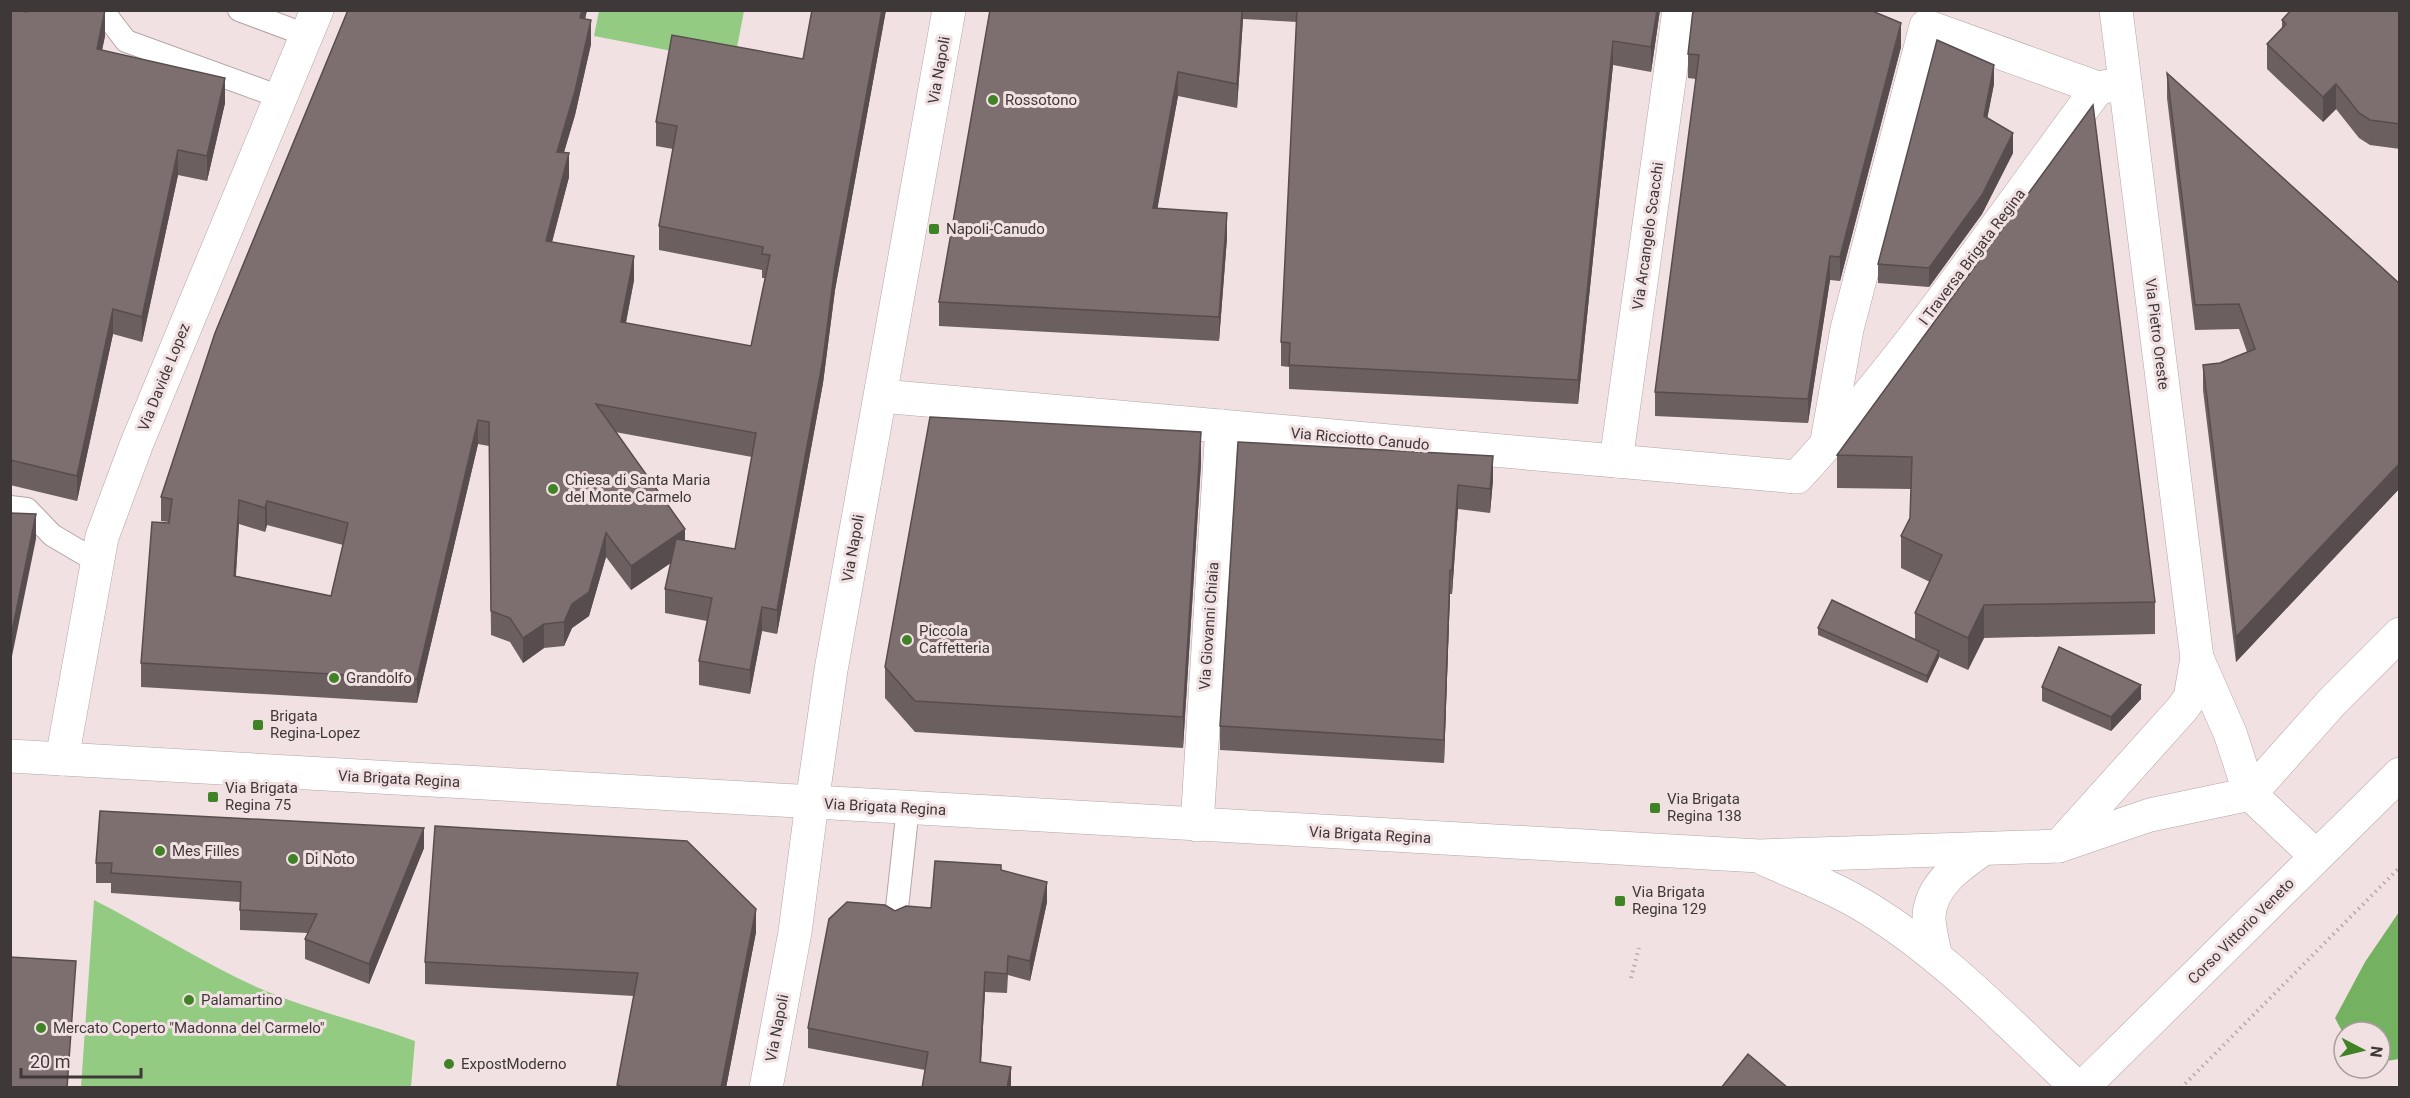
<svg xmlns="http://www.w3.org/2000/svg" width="2410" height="1098" font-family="Roboto,sans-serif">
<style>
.green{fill:#94cb83}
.water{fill:#74b160}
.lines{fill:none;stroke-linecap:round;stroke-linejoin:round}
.service-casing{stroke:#b4a4a6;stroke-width:24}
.minor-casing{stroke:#b4a4a6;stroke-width:34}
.tertiary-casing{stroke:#b4a4a6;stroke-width:34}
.secondary-casing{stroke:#b4a4a6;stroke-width:34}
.path{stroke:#b6a9aa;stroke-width:4;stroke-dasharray:1.5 4.5;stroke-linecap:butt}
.service{stroke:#fff;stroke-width:22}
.minor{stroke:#fff;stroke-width:33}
.tertiary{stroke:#fff;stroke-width:33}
.secondary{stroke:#fff;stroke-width:33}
.wall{fill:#6c5f60;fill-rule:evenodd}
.shaded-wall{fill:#584d4e}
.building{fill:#7d6e70;stroke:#584d4e;stroke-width:1.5;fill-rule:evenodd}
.poi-dot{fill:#408326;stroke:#f2e1e3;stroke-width:2}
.labels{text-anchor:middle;stroke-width:6;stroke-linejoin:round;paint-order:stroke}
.street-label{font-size:15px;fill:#3f3839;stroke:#f2e1e3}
.poi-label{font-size:15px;fill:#3f3839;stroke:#f2e1e3;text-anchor:start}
</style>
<rect width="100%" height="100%" fill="#f2e1e3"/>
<!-- green -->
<g class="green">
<path d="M 599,11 L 744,11 L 734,63 L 594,36 Z"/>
<path d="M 94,900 C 149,928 203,963 259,988 C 309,1010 363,1022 415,1041 L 411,1087 L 81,1087 Z"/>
</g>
<!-- water -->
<path class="water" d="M 2399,912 L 2399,1059 L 2380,1062 L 2380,1032 L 2344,1032 L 2344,1035 L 2335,1018 L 2365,962 Z"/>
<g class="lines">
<!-- service casing -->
<g class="service-casing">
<g id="service">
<path d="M 87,10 L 106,15 L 126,41 L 280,97"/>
<path d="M 239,10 L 306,35"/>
<path d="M 10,507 L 27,509 L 52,535 L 96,561"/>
<path d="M 896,917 L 908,807"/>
</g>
</g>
<!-- minor casing -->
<g class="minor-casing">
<g id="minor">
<path d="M 2116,10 L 2197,658 L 2230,733 L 2250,794"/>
<path d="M 881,396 L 1797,477 C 1908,357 2000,219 2098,88 L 2125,83"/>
<path d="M 1827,441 L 1847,329 L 1926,26 L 2098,88"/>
<path d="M 1616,461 L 1679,10"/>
<path d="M 62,759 L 102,537 L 137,443 L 317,10"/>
<path d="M 2250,794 L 2332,702 L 2400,634"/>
<path d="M 1197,825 L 1222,426"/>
<path d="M 2059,846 L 2182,709 L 2190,698 L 2197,658"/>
</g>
</g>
<!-- tertiary casing -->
<g class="tertiary-casing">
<path id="tertiary" d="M 766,1088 L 795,932 L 812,803"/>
</g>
<!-- secondary casing -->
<g class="secondary-casing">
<g id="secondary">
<path d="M 10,756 L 1759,856 L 2059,846 L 2150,815 L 2250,794 L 2316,856"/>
<path d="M 812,803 L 831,670 L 949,10"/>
<path d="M 1766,860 C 1800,875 1837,889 1869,909 C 1947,957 2011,1026 2078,1088"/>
<path d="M 1936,957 C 1933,944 1929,929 1929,916 C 1931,884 1960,865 1983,849"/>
<path d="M 2082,1088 L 2400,774"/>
</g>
</g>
<!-- path -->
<g class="path">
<path d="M 1631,978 L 1639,948"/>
<path d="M 2181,1088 L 2400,867"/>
</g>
<!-- service -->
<use href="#service" class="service"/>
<!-- minor -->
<use href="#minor" class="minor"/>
<!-- tertiary -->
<use href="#tertiary" class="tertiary"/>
<!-- secondary -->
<use href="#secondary" class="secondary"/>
</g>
<!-- wall -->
<g class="wall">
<path d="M 10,10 L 26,12 L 105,36 L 102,50 L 225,103 L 207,181 L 178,175 L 142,342 L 113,334 L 77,501 L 10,485 Z"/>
<path d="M 348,10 L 587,10 L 585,19 L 591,44 L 575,115 L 564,152 L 569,177 L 552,242 L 634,280 L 626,323 L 751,346 L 765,278 L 762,278 L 762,270 L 659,250 L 659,226 L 673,149 L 656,146 L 656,122 L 803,59 L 812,10 L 886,10 L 835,290 L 823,383 L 777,634 L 762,631 L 750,694 L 699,685 L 699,661 L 707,621 L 665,613 L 665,589 L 671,563 L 631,590 L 606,557 L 589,616 L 572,628 L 564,646 L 544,648 L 523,663 L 510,642 L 491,635 L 489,446 L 478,444 L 417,703 L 141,687 L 141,663 L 169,522 L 161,521 L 161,497 ZM 615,432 L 752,457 L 735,549 L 685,540 ZM 239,524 L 265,532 L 267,525 L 343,545 L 331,596 L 236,576 Z"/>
<path d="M 990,10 L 1660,10 L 1651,72 L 1613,65 L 1578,404 L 1289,389 L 1289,367 L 1281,366 L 1281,342 L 1297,22 L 1243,19 L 1237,108 L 1178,96 L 1157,209 L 1227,238 L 1219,341 L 939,326 L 939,302 Z"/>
<path d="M 2400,10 L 2400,149 L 2370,145 L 2359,138 L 2336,109 L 2323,122 L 2267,69 L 2267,44 L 2282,28 L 2282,20 Z"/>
<path d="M 1901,47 L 1840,281 L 1830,280 L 1808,423 L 1655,416 L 1655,392 L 1696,79 L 1688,78 L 1688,54 Z"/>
<path d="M 2167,73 L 2400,284 L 2400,488 L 2236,662 L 2203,390 L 2203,365 L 2220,363 L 2247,352 L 2239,329 L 2195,330 L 2167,98 Z"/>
<path d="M 1994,84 L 1987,118 L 2013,153 L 1982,214 L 1929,287 L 1878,283 L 1878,264 Z"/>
<path d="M 2093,105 L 2155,602 L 2155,634 L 1984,638 L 1968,670 L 1939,657 L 1927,683 L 1818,635 L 1818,628 L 1915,640 L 1915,613 L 1930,582 L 1901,568 L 1901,536 L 1910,518 L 1911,489 L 1837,488 L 1837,455 Z"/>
<path d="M 1238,442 L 1493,480 L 1490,513 L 1458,509 L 1452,594 L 1450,594 L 1444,763 L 1220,750 L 1220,726 Z"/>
<path d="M 1201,463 L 1183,748 L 915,732 L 885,698 L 885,667 Z"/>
<path d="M 2042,687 L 2141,699 L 2111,731 L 2042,701 Z"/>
<path d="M 424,848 L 369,984 L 305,959 L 305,939 L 308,933 L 240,930 L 240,902 L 111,893 L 111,883 L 96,883 L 96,863 Z"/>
<path d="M 1001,870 L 1047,902 L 1030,981 L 1008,975 L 1007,993 L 985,992 L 981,1062 L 1011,1067 L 1011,1088 L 922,1088 L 925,1070 L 808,1048 L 808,1028 L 895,911 L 931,908 Z"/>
<path d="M 756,932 L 726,1088 L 617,1088 L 634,996 L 425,984 L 425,962 Z"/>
</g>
<!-- shaded-wall -->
<g class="shaded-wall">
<path d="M 582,10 L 587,10 L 580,42 L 580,18 Z"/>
<path d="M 882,10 L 886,10 L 835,290 L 823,383 L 777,634 L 777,610 L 835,266 Z"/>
<path d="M 1242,10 L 1243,10 L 1243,19 L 1237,108 L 1237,84 Z"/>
<path d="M 1657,10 L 1660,10 L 1651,72 L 1651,47 Z"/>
<path d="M 105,11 L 105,36 L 97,74 L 97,49 Z"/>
<path d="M 591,20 L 591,44 L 575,115 L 557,176 L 557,152 Z"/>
<path d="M 1901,23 L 1901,47 L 1840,281 L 1840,257 Z"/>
<path d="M 1613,41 L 1613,65 L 1578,404 L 1578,380 Z"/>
<path d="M 1994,65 L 1994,84 L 1984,135 L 1984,116 Z"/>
<path d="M 1178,72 L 1178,96 L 1153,233 L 1153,208 Z"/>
<path d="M 225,78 L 225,103 L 207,181 L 207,156 Z"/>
<path d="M 2336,84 L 2336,109 L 2323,122 L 2323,97 Z"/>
<path d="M 2013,133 L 2013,153 L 1982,214 L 1929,287 L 1929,268 Z"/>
<path d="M 178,150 L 178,175 L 142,342 L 142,317 Z"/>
<path d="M 569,153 L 569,177 L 546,265 L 546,241 Z"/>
<path d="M 1227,213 L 1227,238 L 1219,341 L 1219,317 Z"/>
<path d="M 634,256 L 634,280 L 621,347 L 621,322 Z"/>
<path d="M 1830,256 L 1830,280 L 1808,423 L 1808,399 Z"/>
<path d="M 113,309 L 113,334 L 77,501 L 77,476 Z"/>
<path d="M 478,420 L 478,444 L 417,703 L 417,679 Z"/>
<path d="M 1201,432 L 1201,463 L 1183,748 L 1183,717 Z"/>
<path d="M 1493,456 L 1493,480 L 1490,513 L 1490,489 Z"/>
<path d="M 2400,463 L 2400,488 L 2236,662 L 2236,637 Z"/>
<path d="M 1458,485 L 1458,509 L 1452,594 L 1452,570 Z"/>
<path d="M 239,500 L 239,524 L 234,600 L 234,576 Z"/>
<path d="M 267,501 L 267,525 L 265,532 L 265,508 Z"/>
<path d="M 36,514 L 36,539 L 10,666 L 10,641 Z"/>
<path d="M 685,529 L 685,553 L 631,590 L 631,566 Z"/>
<path d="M 606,533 L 606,557 L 589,616 L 572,628 L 564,646 L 564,622 Z"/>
<path d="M 1450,570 L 1450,594 L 1444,763 L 1444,740 Z"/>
<path d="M 1984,605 L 1984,638 L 1968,670 L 1968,638 Z"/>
<path d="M 762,607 L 762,631 L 750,694 L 750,670 Z"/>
<path d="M 544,624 L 544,648 L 523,663 L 523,638 Z"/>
<path d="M 1939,651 L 1939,658 L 1927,683 L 1927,676 Z"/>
<path d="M 2141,685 L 2141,699 L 2111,731 L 2111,717 Z"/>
<path d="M 424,828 L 424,848 L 369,984 L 369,964 Z"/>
<path d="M 1047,882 L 1047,902 L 1030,981 L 1030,961 Z"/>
<path d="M 756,909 L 756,932 L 726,1088 L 721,1088 Z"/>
<path d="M 985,972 L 985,992 L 980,1081 L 980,1062 Z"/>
<path d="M 1011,1067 L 1011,1088 L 1007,1088 Z"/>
</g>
<!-- building -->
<g class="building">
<path d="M 10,10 L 20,10 L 26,12 L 26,10 L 105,10 L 97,49 L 225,78 L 207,156 L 178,150 L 142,317 L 113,309 L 77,476 L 10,460 Z"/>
<path d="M 348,10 L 582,10 L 580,18 L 591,20 L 575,91 L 557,152 L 569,153 L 546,241 L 634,256 L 621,322 L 751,346 L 770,255 L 762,254 L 763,247 L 659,226 L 677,126 L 656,122 L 672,35 L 803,59 L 812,10 L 882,10 L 835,266 L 823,359 L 777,610 L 762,607 L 750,670 L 699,661 L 712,598 L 665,589 L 676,539 L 735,549 L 756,433 L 596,404 L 685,529 L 631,566 L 606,533 L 589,592 L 572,604 L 564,622 L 544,624 L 523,638 L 510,618 L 491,611 L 489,422 L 478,420 L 417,679 L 141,663 L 152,522 L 169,523 L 172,499 L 161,497 L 215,333 ZM 239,500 L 265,508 L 267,501 L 348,523 L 331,596 L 234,576 Z"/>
<path d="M 990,10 L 1242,10 L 1237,84 L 1178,72 L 1153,208 L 1227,213 L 1219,317 L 939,302 Z"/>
<path d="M 1297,10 L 1657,10 L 1651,47 L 1613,41 L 1578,380 L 1289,365 L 1290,343 L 1281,342 Z"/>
<path d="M 1693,10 L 1870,10 L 1901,23 L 1840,257 L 1830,256 L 1808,399 L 1655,392 L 1699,55 L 1688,54 Z"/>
<path d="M 2291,10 L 2400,10 L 2400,124 L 2370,120 L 2359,113 L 2336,84 L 2323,97 L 2267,44 L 2286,24 L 2282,20 Z"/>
<path d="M 1937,40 L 1994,65 L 1984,116 L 2013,133 L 1982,195 L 1929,268 L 1878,264 Z"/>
<path d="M 2167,73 L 2400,284 L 2400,463 L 2236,637 L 2203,365 L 2220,363 L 2255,349 L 2239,304 L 2195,305 Z"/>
<path d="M 2093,105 L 2155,602 L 1984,605 L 1968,638 L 1915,613 L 1942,555 L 1901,536 L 1910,518 L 1912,457 L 1837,455 Z"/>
<path d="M 930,417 L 1201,432 L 1183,717 L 915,701 L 885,667 Z"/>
<path d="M 1238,442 L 1493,456 L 1490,489 L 1458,485 L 1452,570 L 1450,570 L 1444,740 L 1220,726 Z"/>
<path d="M 10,513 L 36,514 L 10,641 Z"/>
<path d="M 1832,600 L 1939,651 L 1927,676 L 1818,628 Z"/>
<path d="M 2059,647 L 2141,685 L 2111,717 L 2042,687 Z"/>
<path d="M 100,811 L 424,828 L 369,964 L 305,939 L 317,914 L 240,910 L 241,882 L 111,873 L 112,863 L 96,863 Z"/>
<path d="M 435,826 L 687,841 L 756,909 L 721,1088 L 626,1088 L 617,1085 L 638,973 L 425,962 Z"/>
<path d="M 935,861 L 1001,865 L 1001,870 L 1047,882 L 1030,961 L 1008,956 L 1007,974 L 985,972 L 980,1062 L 1011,1067 L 1007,1088 L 922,1088 L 928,1052 L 808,1028 L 829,919 L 847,902 L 885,905 L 895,911 L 906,906 L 931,908 Z"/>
<path d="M 10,957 L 76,961 L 67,1088 L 10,1088 Z"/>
<path d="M 1748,1054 L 1788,1088 L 1721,1088 Z"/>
</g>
<!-- markers -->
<g class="poi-dot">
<circle cx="993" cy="100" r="6"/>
<rect x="928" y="223" width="12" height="12" rx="3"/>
<circle cx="553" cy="489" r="6"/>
<circle cx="907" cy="640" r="6"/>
<circle cx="334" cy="678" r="6"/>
<rect x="252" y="719" width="12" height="12" rx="3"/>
<rect x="207" y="791" width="12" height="12" rx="3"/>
<rect x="1649" y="802" width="12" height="12" rx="3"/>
<circle cx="160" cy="851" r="6"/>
<circle cx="293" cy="859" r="6"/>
<rect x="1614" y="895" width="12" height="12" rx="3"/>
<circle cx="189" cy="1000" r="6"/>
<circle cx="41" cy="1028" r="6"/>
<circle cx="449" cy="1064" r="6"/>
</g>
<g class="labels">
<!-- street labels -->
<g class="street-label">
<text transform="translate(939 70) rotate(-80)" y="5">Via Napoli</text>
<text transform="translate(1648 236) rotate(-82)" y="5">Via Arcangelo Scacchi</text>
<text transform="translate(1972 257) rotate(-53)" y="5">I Traversa Brigata Regina</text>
<text transform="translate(2157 334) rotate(83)" y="5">Via Pietro Oreste</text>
<text transform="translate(164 377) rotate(-68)" y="5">Via Davide Lopez</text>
<text transform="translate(1360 439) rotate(5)" y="5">Via Ricciotto Canudo</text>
<text transform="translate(853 548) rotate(-80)" y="5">Via Napoli</text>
<text transform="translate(1209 626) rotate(-86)" y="5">Via Giovanni Chiaia</text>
<text transform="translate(399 779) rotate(3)" y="5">Via Brigata Regina</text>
<text transform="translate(885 807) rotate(3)" y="5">Via Brigata Regina</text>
<text transform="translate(1370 835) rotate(3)" y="5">Via Brigata Regina</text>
<text transform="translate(2241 931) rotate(-45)" y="5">Corso Vittorio Veneto</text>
<text transform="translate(777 1028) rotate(-79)" y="5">Via Napoli</text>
</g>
<!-- poi labels -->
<g class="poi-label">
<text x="1005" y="105">Rossotono</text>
<text x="946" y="234">Napoli-Canudo</text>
<text x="565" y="485">Chiesa di Santa Maria<tspan x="565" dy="17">del Monte Carmelo</tspan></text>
<text x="919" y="636">Piccola<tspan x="919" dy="17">Caffetteria</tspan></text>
<text x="346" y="683">Grandolfo</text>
<text x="270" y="721">Brigata<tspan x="270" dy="17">Regina-Lopez</tspan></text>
<text x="225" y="793">Via Brigata<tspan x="225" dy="17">Regina 75</tspan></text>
<text x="1667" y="804">Via Brigata<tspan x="1667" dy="17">Regina 138</tspan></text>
<text x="172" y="856">Mes Filles</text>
<text x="305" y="864">Di Noto</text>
<text x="1632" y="897">Via Brigata<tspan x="1632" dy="17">Regina 129</tspan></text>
<text x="201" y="1005">Palamartino</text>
<text x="53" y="1033">Mercato Coperto "Madonna del Carmelo"</text>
<text x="461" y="1069">ExpostModerno</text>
</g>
</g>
<!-- border -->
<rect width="2410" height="1098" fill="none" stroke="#3f3839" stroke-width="24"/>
<!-- north arrow -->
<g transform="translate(2362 1050) rotate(97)"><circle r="28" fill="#f2e1e3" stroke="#aa9d9f" stroke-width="1.5"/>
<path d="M0-4.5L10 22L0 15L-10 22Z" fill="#408326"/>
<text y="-9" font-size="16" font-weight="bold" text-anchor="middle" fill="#3f3839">N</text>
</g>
<!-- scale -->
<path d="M21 1068v9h120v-9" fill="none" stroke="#3f3839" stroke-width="3"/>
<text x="30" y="1068" font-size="18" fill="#3f3839" stroke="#f2e1e3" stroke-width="4.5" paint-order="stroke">20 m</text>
</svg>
